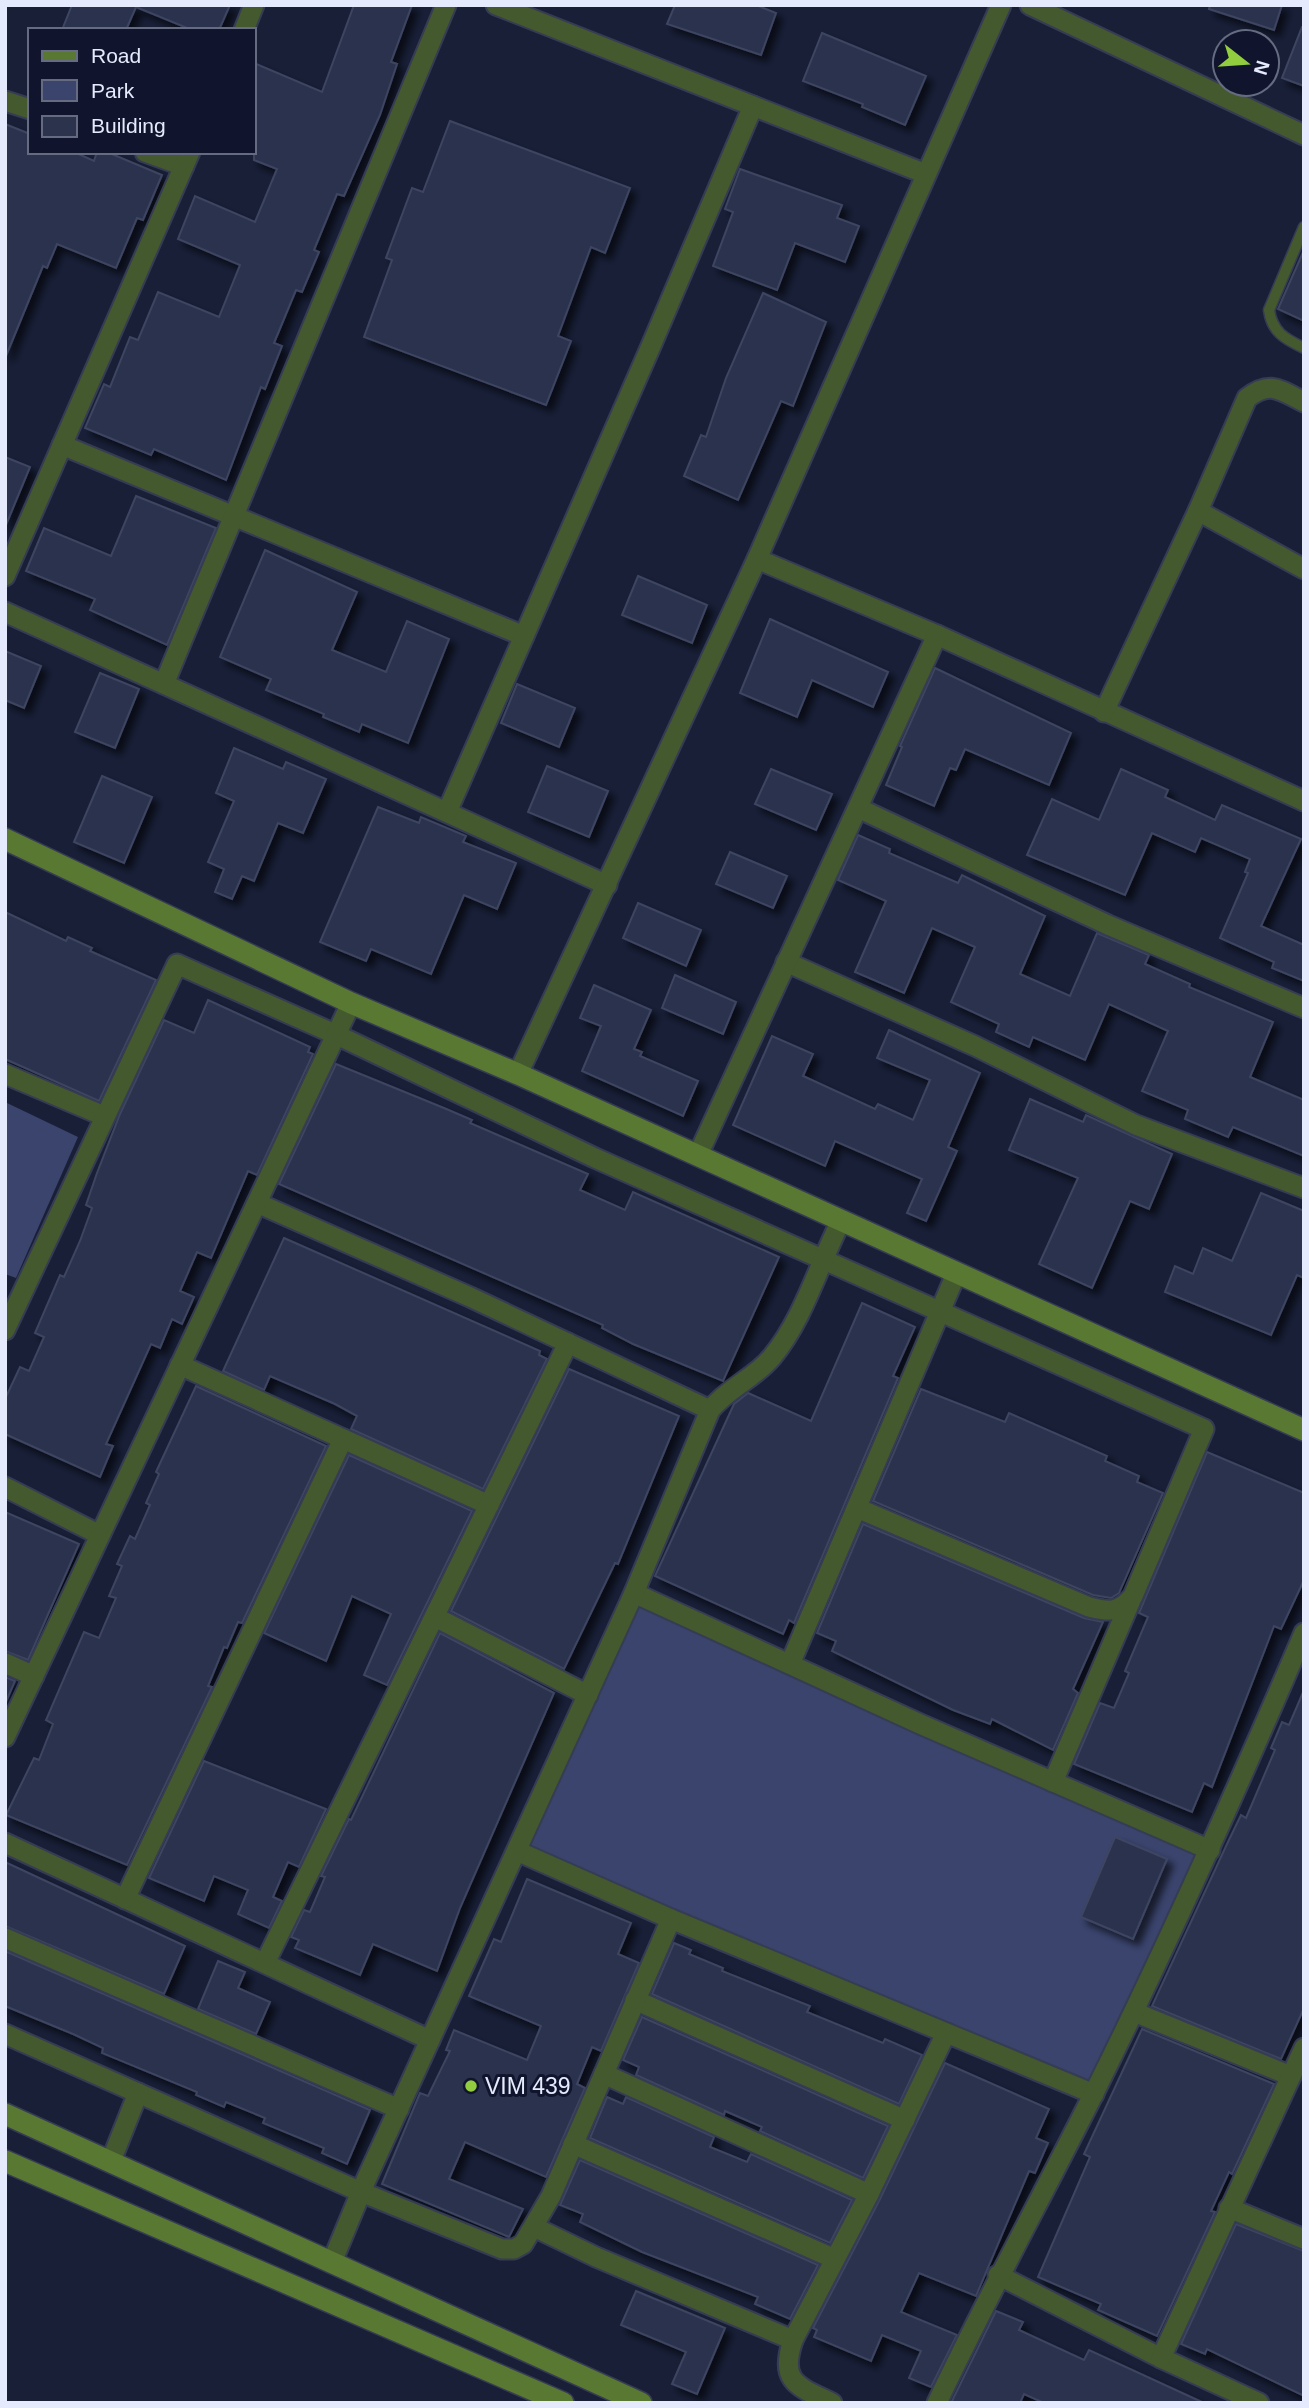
<svg xmlns="http://www.w3.org/2000/svg" width="1309" height="2408" font-family="Arial,sans-serif">
<style>
.green{fill:#3a446d}
.building{fill:#2b334d;stroke:#3d4561;stroke-width:2;filter:url(#shadow)}
.lines{fill:none;stroke-linecap:round;stroke-linejoin:round}
.lane-casing{stroke:#353c53;stroke-width:13}
.street-casing{stroke:#353c53;stroke-width:23}
.secondary-casing{stroke:#353c53;stroke-width:24}
.lane{stroke:#45592e;stroke-width:10}
.street{stroke:#45592e;stroke-width:19}
.secondary{stroke:#597832;stroke-width:21}
.poi-dot{fill:#92cd3f;stroke:#10152d;stroke-width:2.5}
.labels{text-anchor:middle;stroke-width:6;stroke-linejoin:round;paint-order:stroke}
.poi-label{font-size:23px;fill:#e5ebfc;stroke:#10152d;text-anchor:start}
</style>
<defs>
<filter id="shadow"><feDropShadow dx="6" dy="6" stdDeviation="3.5" flood-color="#0009"/></filter>
</defs>
<rect width="100%" height="100%" fill="#181f37"/>
<!-- green -->
<g class="green">
<path d="M 5,1102 L 78,1137 L 16,1278 L 5,1274 Z"/>
<path d="M 634,1594 L 1204,1853 L 1094,2093 L 517,1850 Z"/>
</g>
<!-- building -->
<g class="building">
<path d="M 72,5 L 230,5 L 219,30 L 192,30 L 136,7 L 126,30 L 62,30 Z"/>
<path d="M 354,5 L 412,5 L 391,62 L 397,64 L 380,115 L 344,196 L 337,194 L 314,250 L 319,252 L 302,292 L 296,290 L 274,343 L 282,346 L 265,389 L 261,387 L 226,480 L 154,449 L 151,455 L 85,428 L 104,384 L 110,387 L 130,337 L 138,340 L 158,292 L 219,317 L 240,265 L 178,239 L 195,196 L 255,222 L 277,169 L 254,160 L 254,63 L 322,92 Z"/>
<path d="M 675,5 L 756,5 L 776,13 L 761,55 L 667,24 Z"/>
<path d="M 1210,5 L 1282,5 L 1274,30 L 1209,9 Z"/>
<path d="M 1302,27 L 1304,27 L 1304,86 L 1282,78 Z"/>
<path d="M 822,33 L 926,76 L 905,125 L 862,107 L 863,104 L 803,81 Z"/>
<path d="M 450,121 L 630,188 L 605,253 L 591,247 L 558,336 L 571,341 L 546,405 L 364,337 L 392,260 L 386,258 L 412,188 L 423,192 Z"/>
<path d="M 5,124 L 30,134 L 30,152 L 74,152 L 94,161 L 97,152 L 107,152 L 162,175 L 143,220 L 137,218 L 116,268 L 57,244 L 47,268 L 43,266 L 6,356 Z"/>
<path d="M 740,169 L 842,205 L 837,218 L 859,226 L 845,262 L 795,243 L 777,290 L 713,266 L 733,212 L 725,209 Z"/>
<path d="M 1304,250 L 1304,321 L 1278,309 Z"/>
<path d="M 763,293 L 826,322 L 793,406 L 781,401 L 738,500 L 684,476 L 701,435 L 706,437 L 726,378 Z"/>
<path d="M 5,457 L 30,467 L 6,525 L 5,525 Z"/>
<path d="M 136,496 L 216,528 L 167,645 L 90,610 L 95,599 L 26,571 L 44,528 L 111,556 Z"/>
<path d="M 265,550 L 357,592 L 332,650 L 386,672 L 407,621 L 449,639 L 408,743 L 362,724 L 359,732 L 323,717 L 324,714 L 266,690 L 271,679 L 220,657 Z"/>
<path d="M 638,576 L 707,605 L 692,643 L 622,615 Z"/>
<path d="M 770,619 L 888,672 L 873,707 L 812,680 L 797,717 L 740,693 Z"/>
<path d="M 5,651 L 41,666 L 24,708 L 5,700 Z"/>
<path d="M 935,668 L 1071,733 L 1049,785 L 965,749 L 956,770 L 950,768 L 934,806 L 886,785 L 902,747 L 900,746 Z"/>
<path d="M 100,673 L 139,689 L 115,748 L 75,732 Z"/>
<path d="M 517,684 L 575,708 L 559,747 L 501,723 Z"/>
<path d="M 234,748 L 283,769 L 286,762 L 326,779 L 303,833 L 278,823 L 254,881 L 242,876 L 232,899 L 215,892 L 224,869 L 208,862 L 234,801 L 216,793 Z"/>
<path d="M 547,766 L 608,791 L 589,837 L 528,812 Z"/>
<path d="M 771,769 L 832,794 L 816,830 L 755,804 Z"/>
<path d="M 1121,769 L 1168,790 L 1165,797 L 1215,820 L 1222,805 L 1301,839 L 1261,926 L 1304,945 L 1304,981 L 1272,968 L 1274,962 L 1220,938 L 1248,873 L 1245,872 L 1250,859 L 1201,838 L 1195,852 L 1152,833 L 1125,895 L 1027,855 L 1052,799 L 1099,820 Z"/>
<path d="M 102,776 L 152,797 L 124,863 L 74,842 Z"/>
<path d="M 378,807 L 419,823 L 421,817 L 466,836 L 463,842 L 516,863 L 497,909 L 464,895 L 431,974 L 371,949 L 366,961 L 320,942 Z"/>
<path d="M 858,835 L 890,849 L 889,853 L 958,883 L 962,875 L 1045,916 L 1020,974 L 1070,996 L 1097,933 L 1149,955 L 1145,964 L 1190,984 L 1189,987 L 1273,1022 L 1250,1077 L 1304,1100 L 1304,1156 L 1233,1127 L 1228,1137 L 1185,1119 L 1188,1110 L 1142,1091 L 1168,1031 L 1109,1004 L 1085,1060 L 1033,1037 L 1029,1047 L 996,1032 L 999,1024 L 951,1002 L 975,947 L 932,928 L 904,993 L 855,972 L 886,901 L 838,880 Z"/>
<path d="M 730,852 L 787,876 L 773,908 L 716,884 Z"/>
<path d="M 638,903 L 701,930 L 686,966 L 623,938 Z"/>
<path d="M 5,912 L 66,941 L 68,937 L 92,948 L 90,951 L 156,980 L 99,1101 L 5,1059 Z"/>
<path d="M 675,975 L 736,1002 L 723,1034 L 662,1008 Z"/>
<path d="M 594,985 L 651,1010 L 634,1049 L 642,1052 L 640,1056 L 698,1081 L 683,1116 L 582,1071 L 601,1026 L 580,1018 Z"/>
<path d="M 208,1000 L 310,1047 L 308,1052 L 313,1054 L 257,1175 L 248,1171 L 211,1258 L 197,1252 L 180,1291 L 194,1297 L 182,1324 L 172,1319 L 160,1348 L 151,1344 L 106,1444 L 113,1446 L 100,1477 L 5,1434 L 5,1399 L 20,1367 L 29,1371 L 44,1337 L 35,1333 L 60,1275 L 64,1277 L 80,1241 L 92,1208 L 86,1205 L 97,1173 L 120,1114 L 164,1020 L 194,1033 Z"/>
<path d="M 889,1030 L 980,1073 L 948,1147 L 957,1151 L 926,1221 L 907,1213 L 922,1179 L 835,1141 L 825,1166 L 733,1125 L 772,1036 L 813,1054 L 803,1076 L 875,1109 L 878,1104 L 913,1120 L 930,1080 L 877,1058 Z"/>
<path d="M 336,1064 L 444,1108 L 472,1120 L 470,1123 L 588,1174 L 580,1190 L 625,1210 L 633,1192 L 779,1257 L 723,1381 L 633,1344 L 602,1328 L 603,1325 L 279,1184 Z"/>
<path d="M 1030,1099 L 1083,1122 L 1086,1115 L 1172,1154 L 1149,1209 L 1130,1201 L 1092,1288 L 1039,1264 L 1078,1178 L 1009,1150 Z"/>
<path d="M 1261,1193 L 1304,1211 L 1304,1278 L 1297,1275 L 1271,1335 L 1165,1292 L 1175,1266 L 1193,1274 L 1203,1248 L 1232,1261 Z"/>
<path d="M 284,1238 L 540,1351 L 539,1355 L 547,1359 L 483,1489 L 351,1429 L 357,1416 L 335,1404 L 270,1376 L 264,1390 L 223,1371 Z"/>
<path d="M 862,1303 L 915,1327 L 893,1376 L 898,1378 L 794,1623 L 789,1620 L 783,1634 L 655,1576 L 734,1404 L 748,1393 L 811,1421 Z"/>
<path d="M 569,1369 L 679,1416 L 618,1564 L 615,1563 L 564,1669 L 451,1611 Z"/>
<path d="M 196,1386 L 326,1446 L 242,1623 L 238,1622 L 227,1648 L 224,1647 L 208,1686 L 212,1687 L 127,1865 L 6,1815 L 34,1758 L 39,1760 L 53,1724 L 46,1720 L 84,1632 L 99,1638 L 116,1598 L 109,1596 L 122,1566 L 117,1564 L 130,1536 L 135,1539 L 150,1505 L 146,1503 L 159,1474 L 156,1472 Z"/>
<path d="M 921,1389 L 1005,1422 L 1009,1413 L 1107,1456 L 1105,1461 L 1139,1476 L 1137,1482 L 1163,1493 L 1119,1593 L 1111,1598 L 1093,1595 L 873,1501 Z"/>
<path d="M 1207,1452 L 1304,1493 L 1304,1580 L 1281,1629 L 1274,1626 L 1212,1787 L 1204,1783 L 1192,1812 L 1074,1764 L 1100,1703 L 1114,1708 L 1129,1673 L 1125,1671 L 1148,1617 L 1139,1613 Z"/>
<path d="M 349,1455 L 472,1511 L 387,1685 L 364,1675 L 391,1614 L 352,1596 L 326,1661 L 264,1633 Z"/>
<path d="M 5,1512 L 79,1544 L 28,1660 L 5,1651 Z"/>
<path d="M 863,1524 L 1084,1618 L 1103,1622 L 1073,1689 L 1078,1693 L 1053,1750 L 992,1719 L 990,1724 L 953,1710 L 832,1651 L 836,1641 L 817,1633 Z"/>
<path d="M 440,1633 L 554,1693 L 460,1908 L 437,1971 L 373,1944 L 360,1975 L 295,1948 L 299,1940 L 291,1937 L 304,1910 L 310,1912 L 325,1877 L 321,1876 L 349,1819 L 351,1820 Z"/>
<path d="M 5,1677 L 15,1681 L 5,1704 Z"/>
<path d="M 1304,1690 L 1304,2008 L 1281,2059 L 1152,2006 L 1227,1844 L 1241,1815 L 1246,1818 L 1275,1750 L 1271,1748 L 1282,1722 L 1289,1725 Z"/>
<path d="M 204,1761 L 326,1809 L 299,1867 L 288,1862 L 273,1897 L 282,1901 L 269,1928 L 238,1914 L 248,1890 L 214,1876 L 204,1901 L 149,1878 Z"/>
<path d="M 1115,1837 L 1167,1859 L 1133,1939 L 1081,1917 Z"/>
<path d="M 5,1862 L 185,1946 L 164,1994 L 5,1926 Z"/>
<path d="M 527,1879 L 631,1923 L 618,1954 L 639,1963 L 601,2051 L 592,2047 L 577,2084 L 585,2088 L 546,2177 L 465,2142 L 449,2179 L 523,2209 L 509,2237 L 382,2184 L 420,2093 L 428,2096 L 450,2051 L 446,2050 L 454,2030 L 527,2060 L 541,2026 L 469,1996 L 494,1939 L 501,1942 Z"/>
<path d="M 674,1943 L 691,1950 L 689,1954 L 723,1968 L 722,1971 L 810,2006 L 807,2012 L 883,2043 L 885,2039 L 922,2055 L 899,2104 L 652,1994 Z"/>
<path d="M 5,1951 L 370,2110 L 347,2164 L 322,2153 L 324,2148 L 263,2123 L 265,2118 L 226,2102 L 224,2107 L 196,2095 L 197,2092 L 102,2053 L 103,2048 L 73,2034 L 5,2006 Z"/>
<path d="M 218,1961 L 245,1972 L 238,1988 L 270,2002 L 256,2034 L 198,2009 Z"/>
<path d="M 642,2017 L 888,2126 L 863,2178 L 760,2131 L 762,2127 L 725,2111 L 724,2115 L 636,2075 L 639,2067 L 623,2060 Z"/>
<path d="M 1142,2029 L 1274,2084 L 1232,2174 L 1229,2172 L 1211,2211 L 1215,2212 L 1157,2336 L 1098,2310 L 1101,2304 L 1038,2277 L 1090,2157 L 1084,2154 Z"/>
<path d="M 945,2063 L 1049,2109 L 1036,2138 L 1048,2143 L 1035,2173 L 1029,2171 L 976,2296 L 919,2273 L 901,2312 L 957,2335 L 931,2387 L 909,2378 L 921,2351 L 882,2335 L 871,2361 L 814,2337 L 817,2330 L 813,2328 L 880,2199 Z"/>
<path d="M 607,2097 L 623,2104 L 626,2097 L 714,2137 L 710,2147 L 747,2162 L 751,2154 L 852,2200 L 830,2243 L 590,2138 Z"/>
<path d="M 580,2160 L 818,2265 L 790,2319 L 755,2304 L 758,2297 L 642,2252 L 580,2222 L 583,2214 L 560,2205 Z"/>
<path d="M 1236,2224 L 1304,2251 L 1304,2396 L 1207,2349 L 1205,2354 L 1181,2344 Z"/>
<path d="M 636,2291 L 725,2328 L 697,2394 L 672,2384 L 686,2352 L 621,2325 Z"/>
<path d="M 996,2311 L 1023,2322 L 1019,2330 L 1084,2360 L 1089,2350 L 1204,2403 L 1044,2403 L 1024,2394 L 1020,2403 L 951,2403 Z"/>
</g>
<g class="lines">
<!-- lane casing -->
<g class="lane-casing">
<path id="lane" d="M 1304,227 L 1269,310 C 1272,332 1285,339 1304,348"/>
</g>
<!-- street casing -->
<g class="street-casing">
<g id="street">
<path d="M 496,5 L 926,174"/>
<path d="M 1030,5 L 1304,135"/>
<path d="M 244,30 L 254,5"/>
<path d="M 5,101 L 30,109"/>
<path d="M 145,152 L 184,166"/>
<path d="M 62,445 L 524,636"/>
<path d="M 1198,511 L 1304,569"/>
<path d="M 757,559 L 937,635 L 1304,801"/>
<path d="M 5,576 L 190,152"/>
<path d="M 5,612 L 607,885"/>
<path d="M 164,684 L 446,5"/>
<path d="M 1104,712 L 1198,511 L 1247,398 C 1270,380 1280,390 1304,402"/>
<path d="M 858,808 L 1108,925 L 1304,1008"/>
<path d="M 447,812 L 651,346 L 753,106"/>
<path d="M 786,962 L 975,1046 L 1136,1125 L 1304,1188"/>
<path d="M 5,1074 L 104,1116"/>
<path d="M 518,1074 L 757,559 L 1001,5"/>
<path d="M 698,1155 L 937,635"/>
<path d="M 257,1203 L 470,1297 L 710,1410"/>
<path d="M 5,1330 L 177,964 L 337,1035 L 595,1158 L 1204,1429 L 1133,1596 C 1119,1613 1109,1612 1089,1607 L 857,1508"/>
<path d="M 180,1365 L 489,1505"/>
<path d="M 5,1487 L 100,1535"/>
<path d="M 634,1593 L 920,1724 L 1210,1850"/>
<path d="M 435,1617 L 588,1695"/>
<path d="M 5,1663 L 34,1676"/>
<path d="M 790,1664 L 956,1274"/>
<path d="M 5,1737 L 351,1003"/>
<path d="M 1053,1782 L 1131,1600"/>
<path d="M 5,1843 L 430,2040"/>
<path d="M 517,1851 L 671,1919 L 1094,2094"/>
<path d="M 125,1899 L 343,1439"/>
<path d="M 5,1938 L 399,2109"/>
<path d="M 265,1963 L 568,1343"/>
<path d="M 635,2000 L 905,2120"/>
<path d="M 1134,2012 L 1291,2076"/>
<path d="M 5,2034 L 361,2192 L 502,2249 L 514,2249 L 523,2244 L 551,2196 L 671,1919"/>
<path d="M 604,2074 L 869,2194"/>
<path d="M 573,2144 L 835,2259"/>
<path d="M 111,2161 L 138,2093"/>
<path d="M 1229,2208 L 1304,2239"/>
<path d="M 534,2227 L 596,2257 L 793,2340"/>
<path d="M 332,2262 L 366,2180 L 634,1593 L 710,1410 C 729,1387 755,1378 772,1357 C 804,1318 818,1266 841,1221"/>
<path d="M 998,2275 L 1161,2358 L 1259,2403"/>
<path d="M 1161,2358 L 1304,2048"/>
<path d="M 832,2403 C 797,2386 779,2382 793,2340 L 869,2194 L 946,2033"/>
<path d="M 937,2403 C 987,2297 1043,2195 1095,2091 C 1170,1940 1238,1787 1304,1633"/>
</g>
</g>
<!-- secondary casing -->
<g class="secondary-casing">
<g id="secondary">
<path d="M 5,839 L 351,1003 L 518,1074 L 1304,1430"/>
<path d="M 5,2114 L 641,2403"/>
<path d="M 5,2161 L 563,2403"/>
</g>
</g>
<!-- lane -->
<use href="#lane" class="lane"/>
<!-- street -->
<use href="#street" class="street"/>
<!-- secondary -->
<use href="#secondary" class="secondary"/>
</g>
<!-- markers -->
<circle class="poi-dot" cx="471" cy="2086" r="7"/>
<g class="labels">
<!-- poi labels -->
<g class="poi-label">
<text x="485" y="2094">VIM 439</text>
</g>
</g>
<!-- border -->
<rect width="1309" height="2408" fill="none" stroke="#e5ebfc" stroke-width="14"/>
<!-- legend -->
<rect x="28" y="28" width="228" height="126" fill="#10152d" stroke="#656b80" stroke-width="2"/>
<rect x="42" y="51" width="35" height="10" fill="#597832" stroke="#656b80" stroke-width="2"/>
<text x="91" y="63" font-size="21" fill="#e5ebfc">Road</text>
<rect x="42" y="80" width="35" height="21" fill="#3a446d" stroke="#656b80" stroke-width="2"/>
<text x="91" y="98" font-size="21" fill="#e5ebfc">Park</text>
<rect x="42" y="116" width="35" height="21" fill="#2b334d" stroke="#656b80" stroke-width="2"/>
<text x="91" y="133" font-size="21" fill="#e5ebfc">Building</text>
<!-- north arrow -->
<g transform="translate(1246 63) rotate(107)"><circle r="33" fill="#10152d" stroke="#656b80" stroke-width="2"/>
<path d="M0-5L12 26L0 18L-12 26Z" fill="#92cd3f"/>
<text y="-10" font-size="19" font-weight="bold" text-anchor="middle" fill="#e5ebfc">N</text>
</g>
</svg>
